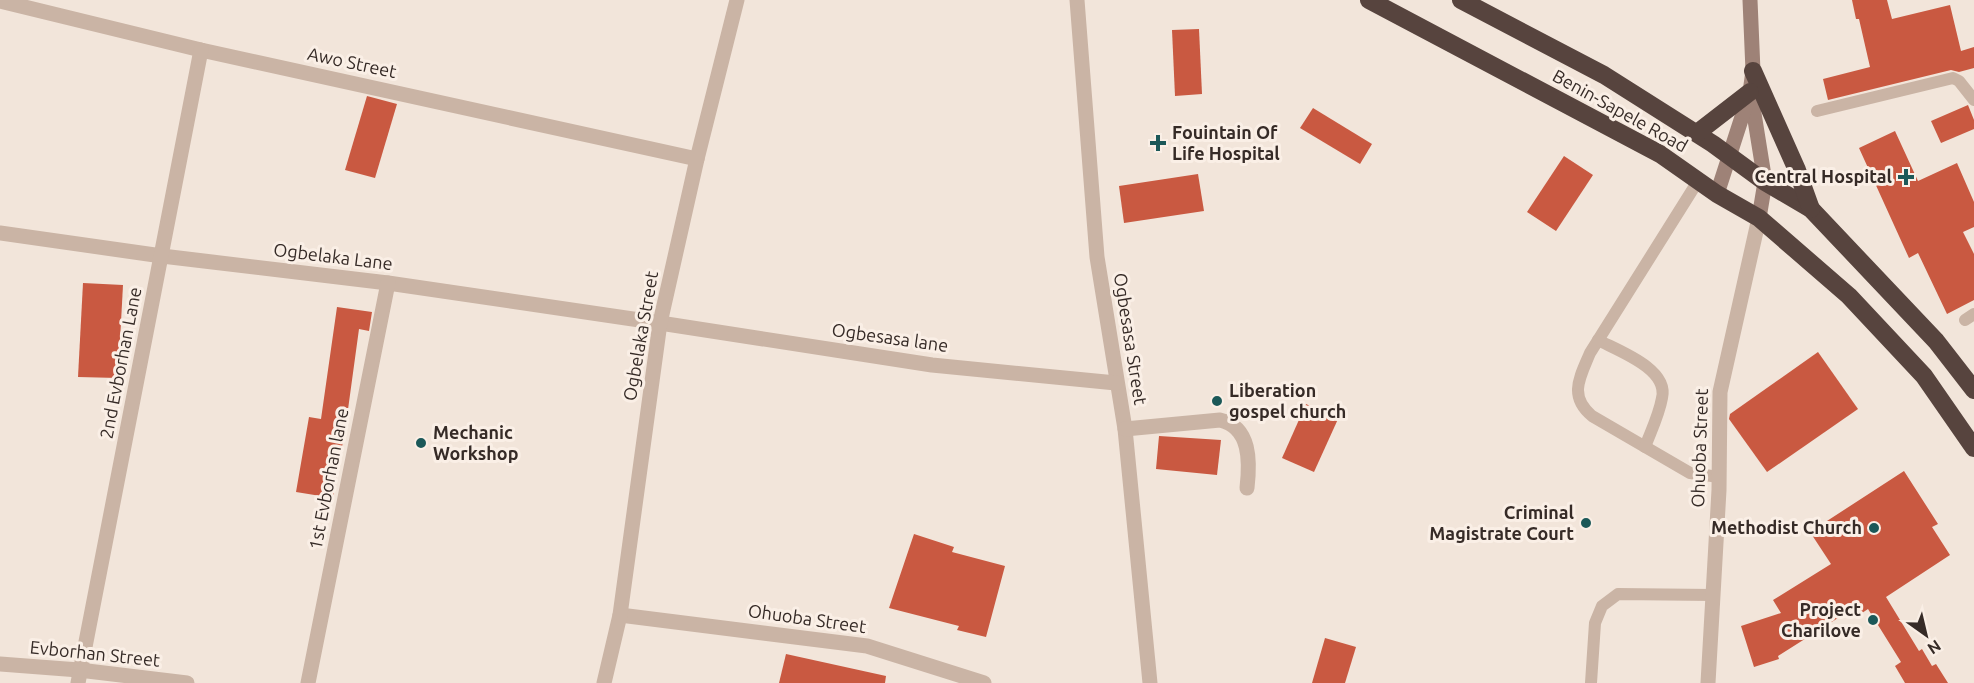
<svg xmlns="http://www.w3.org/2000/svg" width="1974" height="683" font-family="Ubuntu,sans-serif">
<style>
.building{fill:#c95941}
.lines{fill:none;stroke-linecap:round;stroke-linejoin:round}
.lane{stroke:#cab4a5;stroke-width:12}
.street{stroke:#cab4a5;stroke-width:15}
.secondary{stroke:#9e8277;stroke-width:15}
.highway{stroke:#57443e;stroke-width:18}
.poi-dot{fill:#1b5858;stroke:#faefe6;stroke-width:2}
.labels{text-anchor:middle;stroke-width:6;stroke-linejoin:round;paint-order:stroke}
.street-label{font-size:18px;fill:#362b27;stroke:#faefe6}
.poi-label{font-size:18px;font-weight:bold;fill:#362b27;stroke:#faefe6;text-anchor:end}
</style>
<rect width="100%" height="100%" fill="#f2e5da"/>
<!-- building -->
<g class="building">
<path d="M 1852,0 L 1887,0 L 1892,19 L 1950,5 L 1961,51 L 1974,47 L 1974,68 L 1959,72 L 1951,70 L 1828,100 L 1823,79 L 1870,67 L 1859,19 L 1856,19 Z"/>
<path d="M 1199,29 L 1202,94 L 1175,96 L 1172,30 Z"/>
<path d="M 367,96 L 397,104 L 375,178 L 345,170 Z"/>
<path d="M 1968,105 L 1974,120 L 1974,129 L 1941,143 L 1931,121 Z"/>
<path d="M 1313,108 L 1372,144 L 1360,164 L 1300,128 Z"/>
<path d="M 1895,131 L 1918,181 L 1957,163 L 1974,202 L 1974,227 L 1963,232 L 1974,254 L 1974,300 L 1947,314 L 1918,253 L 1909,258 L 1859,148 Z"/>
<path d="M 1564,156 L 1593,175 L 1556,231 L 1527,212 Z"/>
<path d="M 1198,174 L 1204,211 L 1124,223 L 1119,186 Z"/>
<path d="M 83,283 L 123,285 L 118,378 L 78,377 Z"/>
<path d="M 337,307 L 372,312 L 369,331 L 359,329 L 346,424 L 333,498 L 296,492 L 309,417 L 321,419 Z"/>
<path d="M 1818,352 L 1858,409 L 1767,472 L 1729,419 L 1730,414 Z"/>
<path d="M 1306,404 L 1338,419 L 1314,472 L 1282,458 Z"/>
<path d="M 1159,436 L 1221,440 L 1217,475 L 1156,469 Z"/>
<path d="M 1904,471 L 1938,524 L 1932,527 L 1950,555 L 1886,597 L 1919,651 L 1922,649 L 1932,666 L 1936,664 L 1948,683 L 1905,683 L 1895,666 L 1901,662 L 1868,609 L 1862,613 L 1857,606 L 1778,656 L 1779,659 L 1754,667 L 1741,626 L 1781,613 L 1773,600 L 1831,564 L 1810,532 Z"/>
<path d="M 914,534 L 954,547 L 952,552 L 1005,566 L 986,637 L 957,630 L 959,626 L 889,608 Z"/>
<path d="M 1325,638 L 1356,647 L 1345,683 L 1312,683 Z"/>
<path d="M 786,654 L 886,676 L 885,683 L 779,683 Z"/>
</g>
<g class="lines">
<!-- lane -->
<g class="lane">
<path d="M 1817,111 L 1953,78 L 1959,81 L 1974,100"/>
<path d="M 1698,181 L 1590,353 C 1580,377 1568,396 1592,416 L 1690,473 L 1719,477"/>
<path d="M 1965,320 L 1974,314"/>
<path d="M 1598,340 C 1619,351 1669,369 1662,398 C 1659,415 1651,431 1645,447"/>
<path d="M 1591,683 L 1595,623 L 1602,606 L 1618,594 L 1713,595"/>
</g>
<!-- street -->
<g class="street">
<path d="M 1077,0 L 1097,257 L 1125,429 L 1150,683"/>
<path d="M 0,1 L 201,50 L 697,159"/>
<path d="M 0,233 L 162,256 L 388,283 L 660,323 L 932,365 L 1116,383"/>
<path d="M 1125,429 L 1220,420 C 1251,427 1250,462 1247,488"/>
<path d="M 620,615 L 867,646 L 984,683"/>
<path d="M 0,664 L 79,670 L 187,683"/>
<path d="M 78,683 L 201,50"/>
<path d="M 308,683 L 388,283"/>
<path d="M 604,683 L 620,615 L 660,323 L 697,159 L 737,0"/>
<path d="M 1708,683 L 1719,490 L 1720,392 L 1759,218"/>
</g>
<!-- secondary -->
<g class="secondary">
<path d="M 1751,95 L 1765,182 L 1759,218"/>
<path d="M 1717,194 L 1750,92 L 1753,71 L 1750,0"/>
</g>
<!-- highway -->
<g class="highway">
<path d="M 1369,0 L 1660,154 L 1717,194 L 1759,218 L 1849,296 L 1924,376 L 1974,448"/>
<path d="M 1461,0 L 1604,75 L 1713,144 L 1765,182 L 1811,209 L 1936,341 L 1974,390"/>
<path d="M 1753,71 L 1797,170 L 1811,209"/>
<path d="M 1697,133 L 1750,92"/>
</g>
</g>
<!-- markers -->
<g class="poi-dot">
<path d="M1155 134h6v6h6v6h-6v6h-6v-6h-6v-6h6z"/>
<path d="M1903 168h6v6h6v6h-6v6h-6v-6h-6v-6h6z"/>
<circle cx="1217" cy="401" r="6"/>
<circle cx="421" cy="443" r="6"/>
<circle cx="1586" cy="523" r="6"/>
<circle cx="1874" cy="528" r="6"/>
<circle cx="1873" cy="620" r="6"/>
</g>
<g class="labels">
<!-- street labels -->
<g class="street-label">
<text transform="translate(352 63) rotate(12)" y="6">Awo Street</text>
<text transform="translate(1620 111) rotate(29)" y="6">Benin-Sapele Road</text>
<text transform="translate(333 257) rotate(7)" y="6">Ogbelaka Lane</text>
<text transform="translate(641 336) rotate(-80)" y="6">Ogbelaka Street</text>
<text transform="translate(890 338) rotate(8)" y="6">Ogbesasa lane</text>
<text transform="translate(1130 339) rotate(81)" y="6">Ogbesasa Street</text>
<text transform="translate(121 363) rotate(-79)" y="6">2nd Evborhan Lane</text>
<text transform="translate(1700 448) rotate(-88)" y="6">Ohuoba Street</text>
<text transform="translate(329 479) rotate(-79)" y="6">1st Evborhan lane</text>
<text transform="translate(807 619) rotate(8)" y="6">Ohuoba Street</text>
<text transform="translate(95 654) rotate(6)" y="6">Evborhan Street</text>
</g>
<!-- poi labels -->
<g class="poi-label">
<text x="1172" y="139" text-anchor="start">Fouintain Of<tspan x="1172" dy="21">Life Hospital</tspan></text>
<text x="1892" y="183">Central Hospital</text>
<text x="1229" y="397" text-anchor="start">Liberation<tspan x="1229" dy="21">gospel church</tspan></text>
<text x="433" y="439" text-anchor="start">Mechanic<tspan x="433" dy="21">Workshop</tspan></text>
<text x="1574" y="519">Criminal<tspan x="1574" dy="21">Magistrate Court</tspan></text>
<text x="1862" y="534">Methodist Church</text>
<text x="1861" y="616">Project<tspan x="1861" dy="21">Charilove</tspan></text>
</g>
</g>
<!-- north arrow -->
<g transform="translate(1926 635) rotate(146)" stroke="#faefe6" stroke-width="4.5" paint-order="stroke">
<path d="M0-4.5L10 22L0 15L-10 22Z" fill="#362b27"/>
<text y="-9" font-size="16" font-weight="bold" text-anchor="middle" fill="#362b27">N</text>
</g>
</svg>
